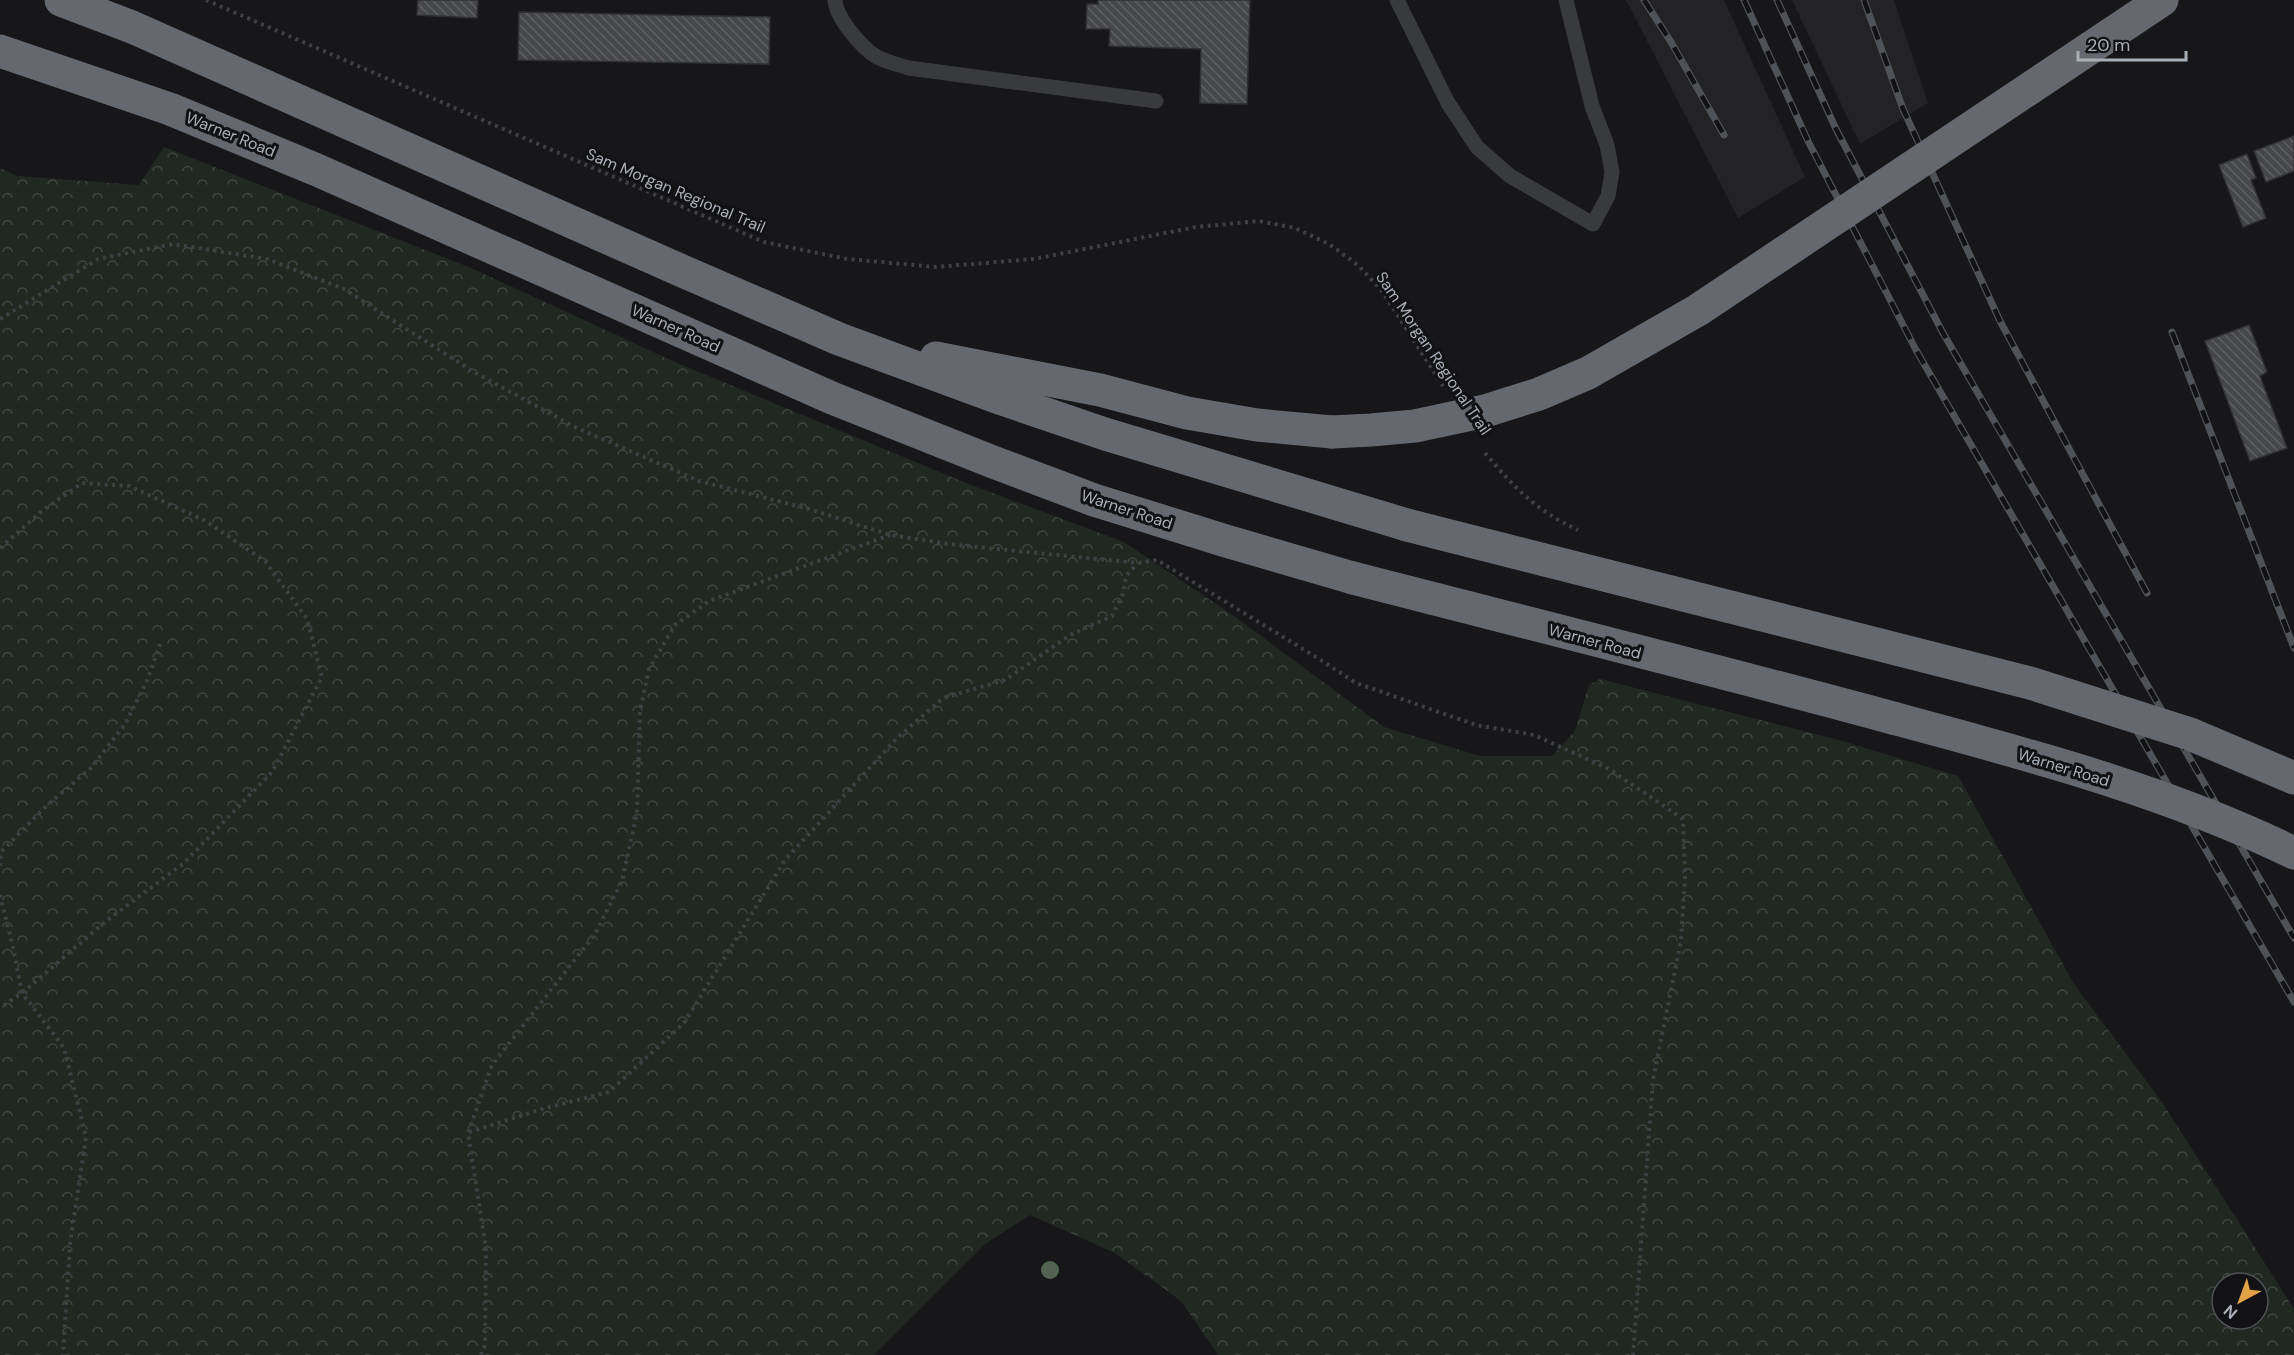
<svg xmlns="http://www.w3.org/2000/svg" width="2294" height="1355" font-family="'DM Sans',sans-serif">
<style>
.built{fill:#232326}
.forest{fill:url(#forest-crowns);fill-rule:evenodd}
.building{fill:url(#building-back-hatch);stroke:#313135;stroke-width:1.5}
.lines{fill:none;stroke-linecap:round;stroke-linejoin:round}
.path{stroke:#3e4044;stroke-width:4;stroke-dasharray:3 4.5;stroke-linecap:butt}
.lane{stroke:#383a3d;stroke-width:15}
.highway{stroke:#65686e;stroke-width:33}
.rail-casing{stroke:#4f5256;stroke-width:7}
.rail{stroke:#121214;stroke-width:4.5;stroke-dasharray:14;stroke-linecap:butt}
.path-bridge{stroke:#3e4044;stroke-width:4;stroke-dasharray:3 4.5;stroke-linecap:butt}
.highway-bridge{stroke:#65686e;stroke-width:33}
.tree{fill:#526353}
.labels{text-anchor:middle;stroke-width:6;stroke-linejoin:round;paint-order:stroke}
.street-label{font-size:16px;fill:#aaafb7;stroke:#121214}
</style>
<defs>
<pattern id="forest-crowns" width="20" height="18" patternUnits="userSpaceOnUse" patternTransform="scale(1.5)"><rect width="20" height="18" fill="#212822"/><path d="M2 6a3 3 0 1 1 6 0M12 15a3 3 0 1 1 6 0" fill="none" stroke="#3f4540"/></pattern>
<pattern id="building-back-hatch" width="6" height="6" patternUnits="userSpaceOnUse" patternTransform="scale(1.5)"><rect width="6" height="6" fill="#46474b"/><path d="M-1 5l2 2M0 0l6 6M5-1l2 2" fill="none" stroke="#5e5f63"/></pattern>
</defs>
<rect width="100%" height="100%" fill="#171719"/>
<!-- built -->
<g class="built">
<path d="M 1626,0 L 1724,0 L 1805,177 L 1738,218 Z"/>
<path d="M 1792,0 L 1894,0 L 1928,103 L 1860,144 Z"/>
</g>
<!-- forest -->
<path class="forest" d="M 164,147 L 471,268 L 675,362 L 966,483 L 1124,542 L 1234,616 L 1384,727 L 1480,756 L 1552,756 L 1575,731 L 1589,685 L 1600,679 L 1842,741 L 1958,776 L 2074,984 L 2162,1102 L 2294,1309 L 2294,1355 L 1218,1355 L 1181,1301 L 1115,1253 L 1030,1215 L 985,1244 L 874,1355 L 0,1355 L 0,168 L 17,176 L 139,185 ZM 2222,1283 L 2258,1283 L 2258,1319 L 2222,1319 Z"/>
<!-- building -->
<g class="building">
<path d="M 418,0 L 478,0 L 477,18 L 417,15 Z"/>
<path d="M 1098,0 L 1250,0 L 1247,104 L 1200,103 L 1201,49 L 1109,46 L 1110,29 L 1086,29 L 1087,4 L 1098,4 Z"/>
<path d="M 519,12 L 770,17 L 769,64 L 518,60 Z"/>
<path d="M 2294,136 L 2294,171 L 2266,182 L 2254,151 Z"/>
<path d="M 2247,154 L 2256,178 L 2251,180 L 2266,218 L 2243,227 L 2219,165 Z"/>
<path d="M 2249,325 L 2267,372 L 2260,376 L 2287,448 L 2250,461 L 2205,341 Z"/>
</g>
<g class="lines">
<!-- path -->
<g class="path">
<path d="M 206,0 L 764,242 L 847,259 L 936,267 L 1034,259 L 1196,227 L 1259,221 L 1295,228 L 1329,244 L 1358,265 L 1382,291 L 1443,386"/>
<path d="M 0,319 L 98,259 L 173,244 L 267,259 L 344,289 L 472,371 L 575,427 L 699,481 L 809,509 L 890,535 L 956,545 L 1138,563 L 1157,560 L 1316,657 L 1356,683 L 1476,725 L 1534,735 L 1609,769 L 1683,819 L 1685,878 L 1681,941 L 1653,1079 L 1633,1355"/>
<path d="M 0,548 L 42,511 L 82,483 L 129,486 L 204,520 L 265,561 L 307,619 L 322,677 L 272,772 L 184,863 L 105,922 L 22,993 L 0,1008"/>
<path d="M 0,866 L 1,852 L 43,809 L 92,767 L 125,724 L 146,683 L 161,642"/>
<path d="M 0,895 L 13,947 L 22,993 L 64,1048 L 86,1137 L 70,1244 L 63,1355"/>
<path d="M 469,1132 L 542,1109 L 609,1092 L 684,1023 L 785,860 L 897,738 L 943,698 L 1005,680 L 1070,635 L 1112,616 L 1123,594 L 1126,576 L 1138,563"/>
<path d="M 481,1355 L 485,1345 L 486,1249 L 468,1133 L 492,1065 L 595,934 L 622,881 L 637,813 L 640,711 L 649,669 L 675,625 L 709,601 L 890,535"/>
</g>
<!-- lane -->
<g class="lane">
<path d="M 835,0 C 836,18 862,48 877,57 C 887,62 899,65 909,68 L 1156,101"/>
<path d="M 1397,0 L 1448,103 L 1477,147 L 1510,176 L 1593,224 L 1608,196 L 1612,172 L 1607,145 L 1592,106 L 1566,0"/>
</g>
<!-- highway -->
<g class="highway">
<path d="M 61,0 L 132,27 L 680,270 L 839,339 L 1002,399 L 1105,434 L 1407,525"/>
<path d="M 0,51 L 170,109 L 317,170 L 832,398 L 993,462 L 1094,500 L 1226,541 L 1353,578"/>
<path d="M 936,358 L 1100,390 L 1187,413 L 1257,425 L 1332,432"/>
</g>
<!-- rail casing -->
<g class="rail-casing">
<g id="rail">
<path d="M 1644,0 L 1671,42 L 1724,135"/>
<path d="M 1744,0 L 1808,141 L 1916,350 L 2294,1002"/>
<path d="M 1777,0 L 1836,129 L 1943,333 L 2294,938"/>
<path d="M 1864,0 L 1903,109 L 2000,321 L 2147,593"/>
<path d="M 2172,332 L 2294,648"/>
</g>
</g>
<!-- rail -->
<use href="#rail" class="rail"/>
<!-- path-bridge -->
<path class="path-bridge" d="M 1485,453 C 1515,488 1535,510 1578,530"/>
<!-- highway-bridge -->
<g class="highway-bridge">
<path d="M 1332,432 L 1371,430 L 1415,426 L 1485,411 L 1539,394 L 1588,373 L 1698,310 L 2162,0"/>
<path d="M 1407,525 L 2030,683 L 2190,734 L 2294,778"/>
<path d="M 1353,578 C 1528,623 1704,667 1878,714 C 2019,752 2163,789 2294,853"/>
</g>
</g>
<!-- trees -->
<circle class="tree" cx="1050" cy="1270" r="9"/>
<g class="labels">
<!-- street labels -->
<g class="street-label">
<text transform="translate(231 134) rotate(22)" y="6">Warner Road</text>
<text transform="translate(676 190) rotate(23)" y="6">Sam Morgan Regional Trail</text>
<text transform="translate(676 328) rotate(24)" y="6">Warner Road</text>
<text transform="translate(1434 353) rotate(56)" y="6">Sam Morgan Regional Trail</text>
<text transform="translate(1127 509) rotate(18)" y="6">Warner Road</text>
<text transform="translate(1595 641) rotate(15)" y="6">Warner Road</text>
<text transform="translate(2064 767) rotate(17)" y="6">Warner Road</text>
</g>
</g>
<!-- north arrow -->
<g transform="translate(2240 1301) rotate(221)"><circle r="28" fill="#121214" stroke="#4f5155" stroke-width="1.5"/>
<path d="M0-4.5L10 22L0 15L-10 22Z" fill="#e3a245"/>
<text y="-9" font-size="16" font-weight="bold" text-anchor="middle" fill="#aaafb7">N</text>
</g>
<!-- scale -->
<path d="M2078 51v9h108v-9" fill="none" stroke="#aaafb7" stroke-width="3"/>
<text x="2087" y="51" font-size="18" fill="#aaafb7" stroke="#121214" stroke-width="4.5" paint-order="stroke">20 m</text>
</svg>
